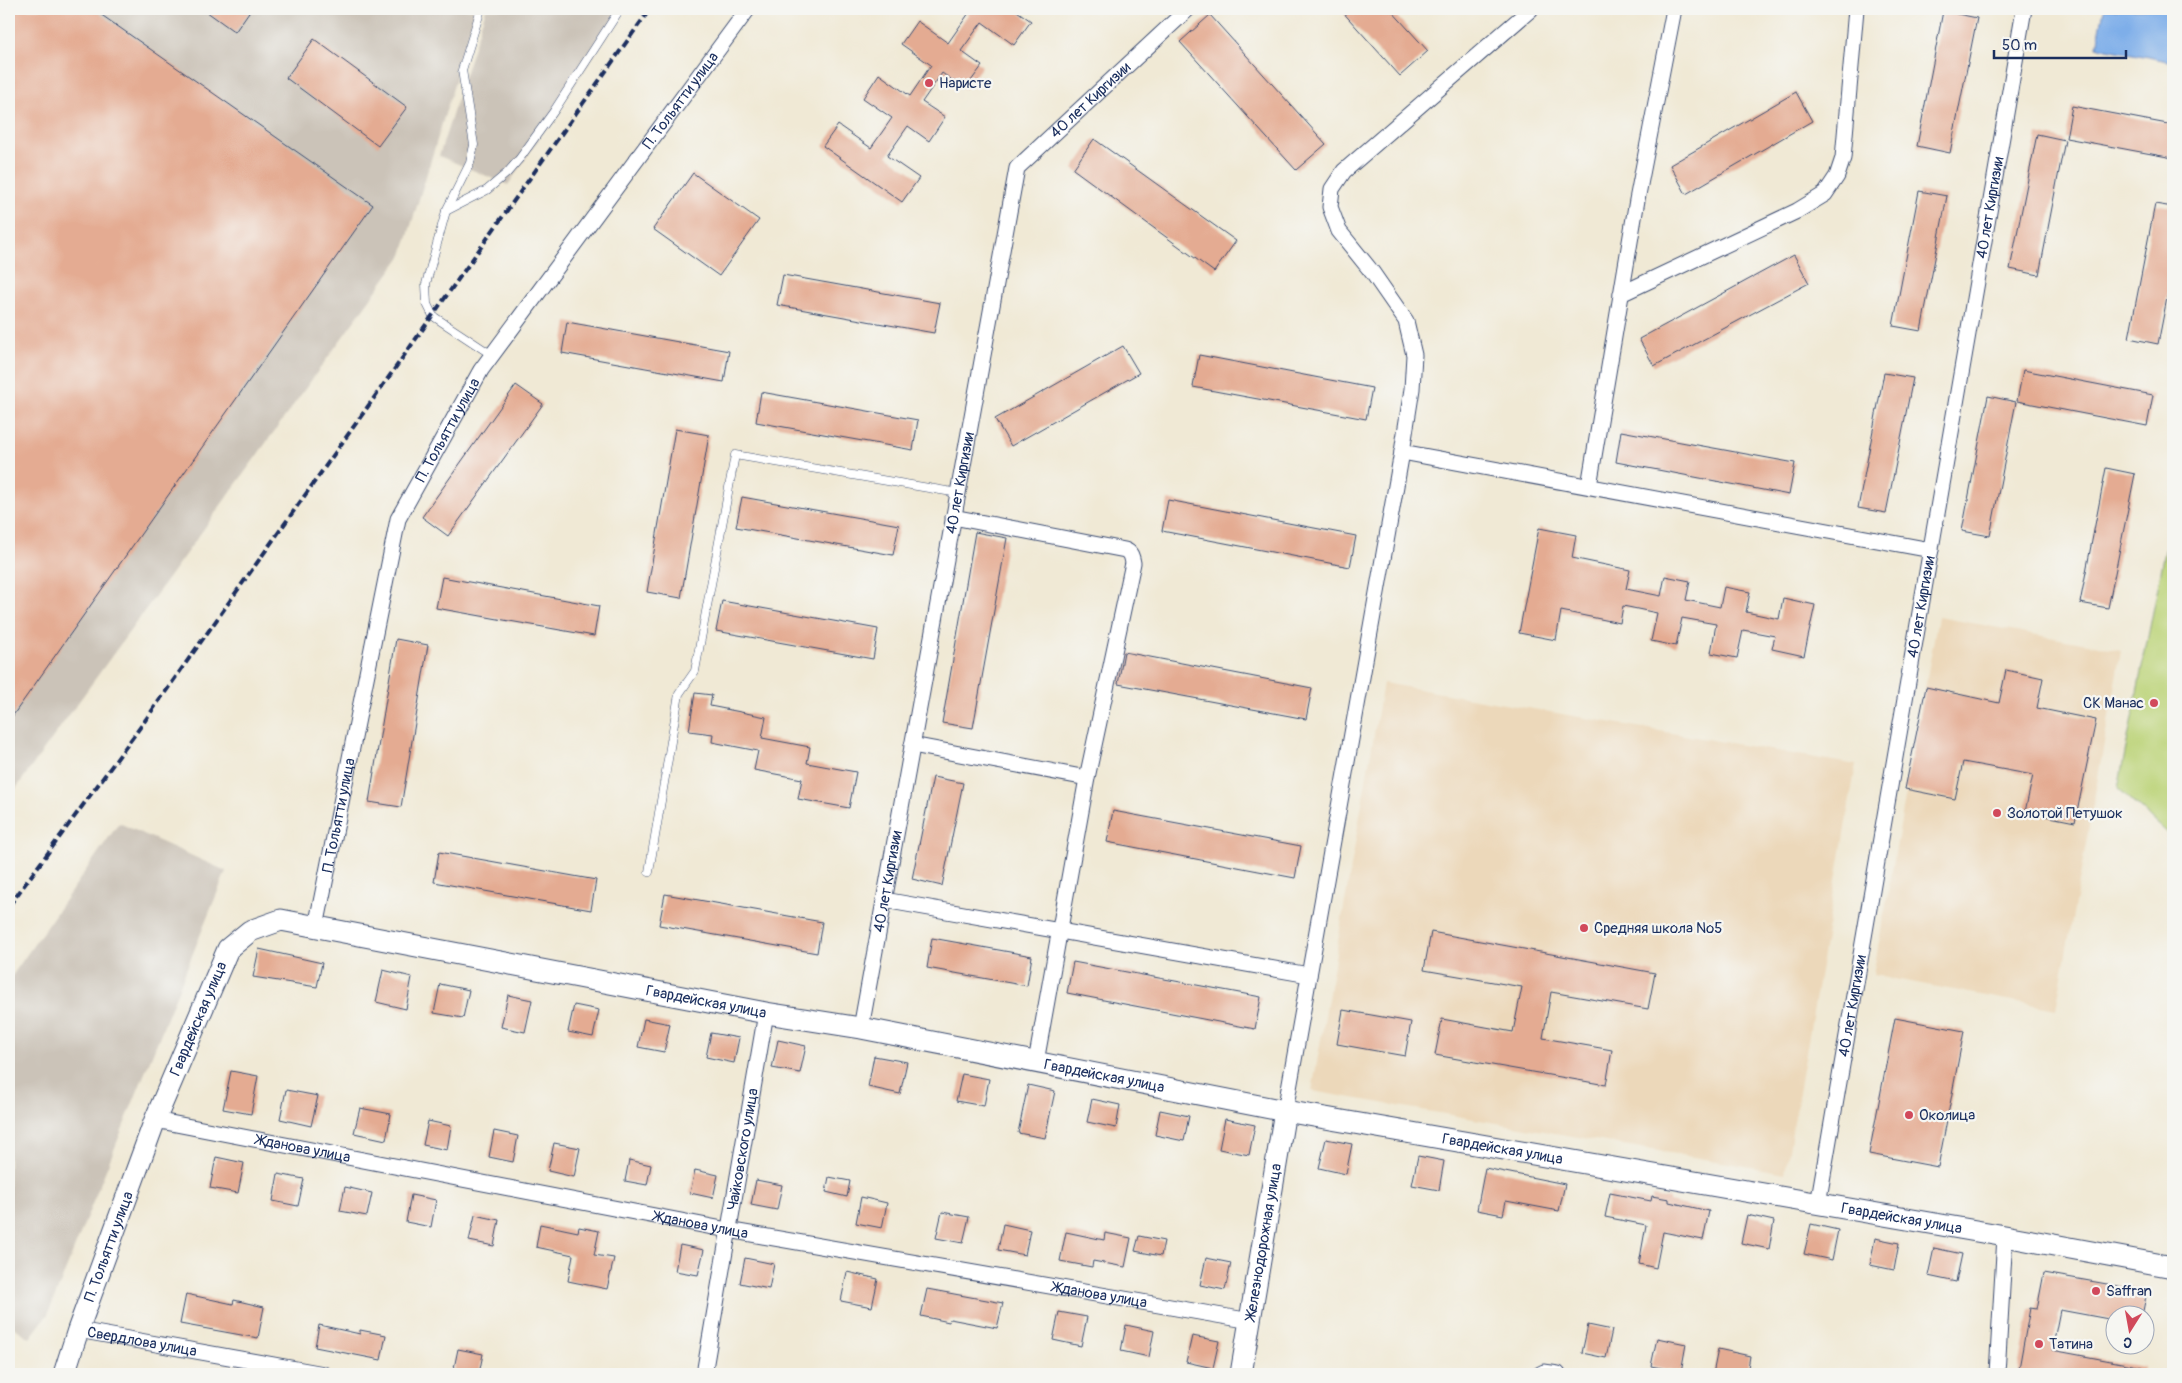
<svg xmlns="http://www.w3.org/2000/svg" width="2182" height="1383" font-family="Pangolin,sans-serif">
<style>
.built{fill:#ecd8ba}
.industrial{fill:#cbc3b8}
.green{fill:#bbd377;stroke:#6b816a}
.water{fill:#7eaee9;stroke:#4c6ea4}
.building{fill:#e4ab92}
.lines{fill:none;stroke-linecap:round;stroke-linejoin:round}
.lane-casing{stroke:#3b4b70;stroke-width:9}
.street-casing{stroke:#3b4b70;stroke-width:17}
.secondary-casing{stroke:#3b4b70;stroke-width:23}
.lane{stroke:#fff;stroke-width:8}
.street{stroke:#fff;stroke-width:15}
.secondary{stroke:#fff;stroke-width:21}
.rail{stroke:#1b2f5e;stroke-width:4;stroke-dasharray:8 4;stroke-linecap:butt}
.poi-dot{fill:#d1495b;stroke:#f6f6f2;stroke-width:2}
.labels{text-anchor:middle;stroke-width:4.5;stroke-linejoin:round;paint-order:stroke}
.poi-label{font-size:15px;fill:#1b2f5e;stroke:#f6f6f2;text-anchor:start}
.street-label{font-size:15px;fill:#1b2f5e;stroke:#f6f6f2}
</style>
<rect width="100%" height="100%" fill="#f6f6f2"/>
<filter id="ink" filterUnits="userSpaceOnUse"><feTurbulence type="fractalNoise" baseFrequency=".02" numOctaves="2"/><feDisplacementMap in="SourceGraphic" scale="10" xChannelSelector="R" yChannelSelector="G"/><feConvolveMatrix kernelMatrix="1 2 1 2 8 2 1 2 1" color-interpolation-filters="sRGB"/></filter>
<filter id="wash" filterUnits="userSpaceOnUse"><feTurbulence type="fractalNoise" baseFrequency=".0096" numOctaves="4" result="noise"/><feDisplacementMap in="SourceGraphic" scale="20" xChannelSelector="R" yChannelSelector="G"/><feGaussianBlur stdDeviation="1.12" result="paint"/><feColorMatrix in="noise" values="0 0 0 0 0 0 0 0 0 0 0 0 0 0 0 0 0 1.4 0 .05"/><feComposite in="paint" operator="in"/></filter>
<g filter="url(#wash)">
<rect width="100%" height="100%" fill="#f0e9d5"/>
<!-- built -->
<g class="built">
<path d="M 1938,617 L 2121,650 L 2056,1009 L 1873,975 Z"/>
<path d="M 1383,683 L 1856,765 L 1785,1173 L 1312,1091 Z"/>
</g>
<!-- industrial -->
<g class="industrial">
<path d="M 9,9 L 477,9 L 402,255 L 9,798 Z"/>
<path d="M 486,9 L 625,9 L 508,185 L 439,156 Z"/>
<path d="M 119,823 L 226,871 L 48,1314 L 30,1338 L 9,1324 L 9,980 Z"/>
</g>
<!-- green -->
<path class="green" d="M 2173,511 L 2173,838 L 2118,788 Z"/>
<!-- water -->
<path class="water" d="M 2104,9 L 2173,9 L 2173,62 L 2097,47 Z"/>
<g id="blocks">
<!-- building -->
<g class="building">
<path d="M 9,9 L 93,9 L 373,205 L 9,721 Z"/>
<path d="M 203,9 L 251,9 L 235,32 Z"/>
<path d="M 962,9 L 1014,9 L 1031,21 L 1014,45 L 982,22 L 961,51 L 982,66 L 965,89 L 942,73 L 922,102 L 945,117 L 929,141 L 908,126 L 887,156 L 919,178 L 902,202 L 823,146 L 838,125 L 871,148 L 892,118 L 863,98 L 879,74 L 910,96 L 931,65 L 901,44 L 917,21 L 948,43 L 969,13 Z"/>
<path d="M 1340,9 L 1390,9 L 1428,51 L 1400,76 Z"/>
<path d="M 1943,11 L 1977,18 L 1950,153 L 1917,146 Z"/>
<path d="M 1210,15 L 1326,144 L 1296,170 L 1180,42 Z"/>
<path d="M 314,39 L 407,107 L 378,146 L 286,78 Z"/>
<path d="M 1796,92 L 1812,121 L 1686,194 L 1670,165 Z"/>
<path d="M 2072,106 L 2173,125 L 2173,158 L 2066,138 Z"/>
<path d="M 2037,134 L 2065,140 L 2039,275 L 2010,269 Z"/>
<path d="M 1094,139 L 1236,241 L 1214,272 L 1073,169 Z"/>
<path d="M 693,173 L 759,220 L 719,276 L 653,229 Z"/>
<path d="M 1919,191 L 1947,196 L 1921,331 L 1893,326 Z"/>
<path d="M 2155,204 L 2173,207 L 2173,267 L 2158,344 L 2129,338 Z"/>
<path d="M 1794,255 L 1809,283 L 1654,366 L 1639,339 Z"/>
<path d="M 783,275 L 940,303 L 934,333 L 777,305 Z"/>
<path d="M 567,322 L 729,351 L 724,382 L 562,353 Z"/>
<path d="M 1123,346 L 1139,373 L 1011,446 L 995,419 Z"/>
<path d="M 1199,355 L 1372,388 L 1366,419 L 1193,387 Z"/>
<path d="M 2023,370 L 2153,395 L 2147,426 L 2017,401 Z"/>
<path d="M 1884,373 L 1913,378 L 1886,513 L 1858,508 Z"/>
<path d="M 516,385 L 543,404 L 448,536 L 422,517 Z"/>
<path d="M 761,392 L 918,420 L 913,450 L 756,422 Z"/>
<path d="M 1988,396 L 2016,402 L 1990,536 L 1962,531 Z"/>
<path d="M 675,429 L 709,435 L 681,598 L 647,592 Z"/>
<path d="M 1621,431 L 1795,463 L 1789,495 L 1616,462 Z"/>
<path d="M 2106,468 L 2135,474 L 2108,608 L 2080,603 Z"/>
<path d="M 742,497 L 899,525 L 893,555 L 736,527 Z"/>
<path d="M 1168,500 L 1356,536 L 1350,567 L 1162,531 Z"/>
<path d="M 1539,528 L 1576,535 L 1572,558 L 1630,570 L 1626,589 L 1661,596 L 1665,576 L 1690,581 L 1686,600 L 1720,607 L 1724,587 L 1750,592 L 1746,612 L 1779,619 L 1783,598 L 1815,605 L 1804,656 L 1772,649 L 1775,636 L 1743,630 L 1737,658 L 1711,653 L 1716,624 L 1682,618 L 1676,646 L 1651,641 L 1657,613 L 1623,606 L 1620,623 L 1561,611 L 1556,640 L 1519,633 Z"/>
<path d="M 975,532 L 1007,538 L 973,728 L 942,723 Z"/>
<path d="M 442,577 L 599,606 L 594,636 L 436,608 Z"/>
<path d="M 722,601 L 878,629 L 873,659 L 716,631 Z"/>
<path d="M 396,639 L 428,645 L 401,807 L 369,802 Z"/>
<path d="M 1124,652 L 1312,688 L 1306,719 L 1118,684 Z"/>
<path d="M 2006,670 L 2043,678 L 2037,708 L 2096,720 L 2075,822 L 2025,812 L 2033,775 L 1963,762 L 1955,799 L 1905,789 L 1926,687 L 1999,703 Z"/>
<path d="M 695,693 L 712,695 L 710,706 L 766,717 L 762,738 L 810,747 L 807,763 L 856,772 L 849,808 L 798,799 L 802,779 L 754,770 L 758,751 L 712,742 L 713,734 L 689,731 Z"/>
<path d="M 933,777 L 963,783 L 942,886 L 912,879 Z"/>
<path d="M 1113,811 L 1301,846 L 1295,878 L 1107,842 Z"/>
<path d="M 439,852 L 596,880 L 591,910 L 434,882 Z"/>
<path d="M 665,894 L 822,922 L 817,953 L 659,925 Z"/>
<path d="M 1431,932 L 1655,973 L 1648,1009 L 1551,992 L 1543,1038 L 1612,1050 L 1606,1085 L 1435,1055 L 1442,1019 L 1513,1032 L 1522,987 L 1424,970 Z"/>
<path d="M 932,938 L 1032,956 L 1027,986 L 927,968 Z"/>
<path d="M 259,949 L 322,963 L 317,987 L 253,977 Z"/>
<path d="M 1073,962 L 1261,997 L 1255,1029 L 1067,993 Z"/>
<path d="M 383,970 L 412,977 L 406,1009 L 376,1002 Z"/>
<path d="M 440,984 L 469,990 L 463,1018 L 434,1013 Z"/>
<path d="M 508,995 L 532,1000 L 525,1032 L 501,1027 Z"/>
<path d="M 574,1005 L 599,1010 L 593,1037 L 568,1032 Z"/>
<path d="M 1343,1010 L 1411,1022 L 1405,1056 L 1337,1044 Z"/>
<path d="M 1895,1018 L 1964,1031 L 1938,1167 L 1869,1154 Z"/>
<path d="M 644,1019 L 670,1024 L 664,1052 L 638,1047 Z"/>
<path d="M 711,1033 L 739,1038 L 734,1063 L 706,1057 Z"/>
<path d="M 778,1040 L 806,1046 L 800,1073 L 772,1068 Z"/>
<path d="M 874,1056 L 907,1062 L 900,1094 L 868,1087 Z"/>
<path d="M 231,1071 L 258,1076 L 251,1114 L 223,1109 Z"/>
<path d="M 962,1074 L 989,1079 L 984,1106 L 956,1101 Z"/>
<path d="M 1028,1085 L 1055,1091 L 1045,1138 L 1018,1133 Z"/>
<path d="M 286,1090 L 318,1096 L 311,1126 L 280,1119 Z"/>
<path d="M 1092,1099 L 1120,1105 L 1116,1128 L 1087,1122 Z"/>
<path d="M 360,1108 L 391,1114 L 386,1140 L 354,1133 Z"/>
<path d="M 1160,1110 L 1189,1116 L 1184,1141 L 1155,1135 Z"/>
<path d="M 1225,1119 L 1255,1125 L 1249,1155 L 1219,1149 Z"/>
<path d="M 428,1121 L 451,1126 L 447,1150 L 423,1145 Z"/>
<path d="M 494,1131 L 518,1136 L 513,1162 L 489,1157 Z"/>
<path d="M 1326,1139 L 1352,1144 L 1346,1174 L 1319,1168 Z"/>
<path d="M 554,1143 L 580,1148 L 574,1177 L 548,1171 Z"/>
<path d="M 1418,1156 L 1444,1161 L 1439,1190 L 1412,1185 Z"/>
<path d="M 216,1157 L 244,1163 L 238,1193 L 210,1188 Z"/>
<path d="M 629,1160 L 651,1165 L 647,1185 L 625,1181 Z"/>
<path d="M 1485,1168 L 1565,1184 L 1559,1211 L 1506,1201 L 1503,1215 L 1477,1210 Z"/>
<path d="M 695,1170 L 718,1175 L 713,1198 L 690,1193 Z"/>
<path d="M 278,1174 L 304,1179 L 298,1206 L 273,1201 Z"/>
<path d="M 829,1177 L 850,1181 L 847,1197 L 826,1192 Z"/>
<path d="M 756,1180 L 782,1185 L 777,1210 L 751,1205 Z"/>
<path d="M 345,1187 L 372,1193 L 367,1216 L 340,1211 Z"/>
<path d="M 1610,1193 L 1651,1201 L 1652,1196 L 1669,1199 L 1669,1202 L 1709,1211 L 1703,1240 L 1663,1232 L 1656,1268 L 1639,1264 L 1646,1225 L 1605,1217 Z"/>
<path d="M 411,1195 L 436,1200 L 431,1227 L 406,1222 Z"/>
<path d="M 861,1197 L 887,1203 L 882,1228 L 856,1223 Z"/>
<path d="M 942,1212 L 969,1217 L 963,1243 L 936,1238 Z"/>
<path d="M 475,1215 L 499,1220 L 494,1246 L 469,1241 Z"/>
<path d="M 1747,1215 L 1774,1221 L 1769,1249 L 1741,1243 Z"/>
<path d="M 540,1224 L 578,1232 L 579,1227 L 599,1231 L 594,1255 L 614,1258 L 607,1289 L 568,1281 L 573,1255 L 536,1247 Z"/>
<path d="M 1003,1224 L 1030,1230 L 1025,1255 L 998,1250 Z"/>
<path d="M 1811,1224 L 1838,1230 L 1832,1260 L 1804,1254 Z"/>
<path d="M 1066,1232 L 1104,1240 L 1105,1233 L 1131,1238 L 1125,1267 L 1093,1261 L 1092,1267 L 1060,1261 Z"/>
<path d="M 1139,1236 L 1164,1241 L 1161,1256 L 1135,1251 Z"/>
<path d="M 1875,1238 L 1899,1243 L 1894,1270 L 1870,1265 Z"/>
<path d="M 680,1245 L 704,1250 L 698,1275 L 675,1271 Z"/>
<path d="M 1934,1248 L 1962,1254 L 1956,1282 L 1928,1276 Z"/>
<path d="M 745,1258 L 774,1264 L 769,1289 L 740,1283 Z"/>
<path d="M 1206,1258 L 1231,1263 L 1225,1290 L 1200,1285 Z"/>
<path d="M 847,1272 L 878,1279 L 872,1307 L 841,1301 Z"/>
<path d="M 2044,1273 L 2147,1291 L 2142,1316 L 2114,1316 L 2114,1320 L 2060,1310 L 2052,1350 L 2143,1367 L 2142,1374 L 2018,1374 L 2030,1308 L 2037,1309 Z"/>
<path d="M 927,1289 L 1003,1303 L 997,1328 L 950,1319 L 949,1322 L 921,1316 Z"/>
<path d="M 186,1294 L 233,1304 L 234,1300 L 264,1307 L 258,1338 L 180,1324 Z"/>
<path d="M 1059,1312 L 1087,1317 L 1081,1346 L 1053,1340 Z"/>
<path d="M 319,1325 L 360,1334 L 360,1330 L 386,1335 L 381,1360 L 315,1347 Z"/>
<path d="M 1126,1325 L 1154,1331 L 1149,1357 L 1121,1351 Z"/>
<path d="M 1588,1325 L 1612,1330 L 1606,1358 L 1582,1353 Z"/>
<path d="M 1192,1336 L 1219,1341 L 1213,1368 L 1186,1362 Z"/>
<path d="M 1657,1338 L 1686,1344 L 1681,1372 L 1651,1366 Z"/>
<path d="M 458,1349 L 483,1354 L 479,1374 L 453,1373 Z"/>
<path d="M 1718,1349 L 1750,1356 L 1747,1374 L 1713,1374 Z"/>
</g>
</g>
</g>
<g filter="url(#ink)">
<use href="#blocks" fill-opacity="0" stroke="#3b4b70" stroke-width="1"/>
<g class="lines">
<!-- lane casing -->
<g class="lane-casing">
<g id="lane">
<path d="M 481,9 L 462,70 L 474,145 L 470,163 L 446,211 L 426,284 L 427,304 L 433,316 L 492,355"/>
<path d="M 446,211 L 487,190 L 507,173 L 520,158 L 554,111 L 620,9"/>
<path d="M 649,872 L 679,694 L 695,671 L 735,455 L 958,493"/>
</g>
</g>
<!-- street casing -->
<g class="street-casing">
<g id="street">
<path d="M 1621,294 L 1797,211 L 1825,194 L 1837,176 L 1843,158 L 1856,9"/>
<path d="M 1402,452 L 1931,550"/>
<path d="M 1589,486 L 1637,200 L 1674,9"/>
<path d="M 953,517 L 1125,550 C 1131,552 1132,557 1133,563 L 1087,778 L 1036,1062"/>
<path d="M 912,745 L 1087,778"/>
<path d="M 884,900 L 1309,975"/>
<path id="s1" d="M 316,927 L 398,519 L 481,370 L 748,9"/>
<path id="s2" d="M 861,1028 L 1017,168 L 1188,9"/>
<path d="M 1285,1111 L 1402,452 L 1412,389 L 1414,355 L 1406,321 L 1372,272 L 1339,231 L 1330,207 L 1332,189 L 1344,171 L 1531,9"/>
<path id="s3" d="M 155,1120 L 728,1230 L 1251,1321"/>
<path id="s4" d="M 1818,1204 L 2024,9"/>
<path id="s5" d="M 78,1330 L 324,1374"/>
<path id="s6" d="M 704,1374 L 766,1013"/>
<path d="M 1540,1374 L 1544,1372 L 1558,1374"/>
<path d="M 1997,1374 L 2005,1236"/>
</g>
</g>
<!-- secondary casing -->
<g class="secondary-casing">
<g id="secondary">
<path id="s7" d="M 64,1374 L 78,1330 L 155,1120 L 228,949 L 250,931 L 281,920 L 766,1013 L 861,1028 L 1285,1111 L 2005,1236 L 2173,1267"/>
<path id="s8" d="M 1241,1374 L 1285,1111"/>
</g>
</g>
<!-- lane -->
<use href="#lane" class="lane"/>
<!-- street -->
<use href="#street" class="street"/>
<!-- secondary -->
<use href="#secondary" class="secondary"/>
<!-- rail -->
<path class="rail" d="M 9,906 L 144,722 L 650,9"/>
</g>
</g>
<!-- markers -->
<g class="poi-dot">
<circle cx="929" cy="83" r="5"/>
<circle cx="2154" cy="703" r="5"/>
<circle cx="1997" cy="813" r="5"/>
<circle cx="1584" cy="928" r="5"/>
<circle cx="1909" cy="1115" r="5"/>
<circle cx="2096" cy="1291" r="5"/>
<circle cx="2039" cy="1344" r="5"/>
</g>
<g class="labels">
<!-- poi labels -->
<g class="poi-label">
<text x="939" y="88">Наристе</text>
<text x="2144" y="708" text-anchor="end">СК Манас</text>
<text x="2007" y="818">Золотой Петушок</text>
<text x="1594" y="933">Средняя школа №5</text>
<text x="1919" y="1120">Околица</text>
<text x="2106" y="1296">Saffran</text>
<text x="2049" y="1349">Татина</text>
</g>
<!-- street labels -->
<g class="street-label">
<text dy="5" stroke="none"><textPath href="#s1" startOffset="922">П. Тольятти улица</textPath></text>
<text dy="5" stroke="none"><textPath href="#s2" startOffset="974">40 лет Киргизии</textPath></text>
<text dy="5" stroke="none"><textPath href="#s4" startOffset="1011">40 лет Киргизии</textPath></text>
<text dy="5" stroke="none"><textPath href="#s1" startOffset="518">П. Тольятти улица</textPath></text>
<text dy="5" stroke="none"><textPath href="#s2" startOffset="554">40 лет Киргизии</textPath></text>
<text dy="5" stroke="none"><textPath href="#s4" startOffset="606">40 лет Киргизии</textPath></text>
<text dy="5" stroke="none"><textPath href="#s1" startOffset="114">П. Тольятти улица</textPath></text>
<text dy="5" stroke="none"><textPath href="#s2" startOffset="149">40 лет Киргизии</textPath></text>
<text dy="5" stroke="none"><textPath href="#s7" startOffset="950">Гвардейская улица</textPath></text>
<text dy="5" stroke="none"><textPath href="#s4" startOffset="201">40 лет Киргизии</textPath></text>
<text dy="5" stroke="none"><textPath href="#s7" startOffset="380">Гвардейская улица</textPath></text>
<text dy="5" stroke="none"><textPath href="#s7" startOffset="1355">Гвардейская улица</textPath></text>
<text dy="5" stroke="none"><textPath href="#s3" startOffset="151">Жданова улица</textPath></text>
<text dy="5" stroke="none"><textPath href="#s6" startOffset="228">Чайковского улица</textPath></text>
<text dy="5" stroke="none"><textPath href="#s7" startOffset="1760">Гвардейская улица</textPath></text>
<text dy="5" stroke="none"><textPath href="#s7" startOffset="2165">Гвардейская улица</textPath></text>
<text dy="5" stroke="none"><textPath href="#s3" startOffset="556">Жданова улица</textPath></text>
<text dy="5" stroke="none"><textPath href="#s8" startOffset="134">Железнодорожная улица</textPath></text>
<text dy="5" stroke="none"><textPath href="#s7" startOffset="135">П. Тольятти улица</textPath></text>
<text dy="5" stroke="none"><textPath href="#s3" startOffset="961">Жданова улица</textPath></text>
<text dy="5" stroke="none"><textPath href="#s5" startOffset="65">Свердлова улица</textPath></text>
</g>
</g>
<!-- margin -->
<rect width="2182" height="1383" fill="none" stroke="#f6f6f2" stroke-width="30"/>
<!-- north arrow -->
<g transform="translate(2130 1330) rotate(191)"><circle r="24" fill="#f6f6f2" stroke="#9ea6b7"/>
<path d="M0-4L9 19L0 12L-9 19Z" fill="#d1495b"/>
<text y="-8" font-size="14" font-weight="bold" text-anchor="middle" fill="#1b2f5e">С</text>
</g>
<!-- scale -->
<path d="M1994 50v8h132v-8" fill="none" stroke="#1b2f5e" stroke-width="2.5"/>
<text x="2002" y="50" font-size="15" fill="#1b2f5e" stroke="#f6f6f2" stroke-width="4" paint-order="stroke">50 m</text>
</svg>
